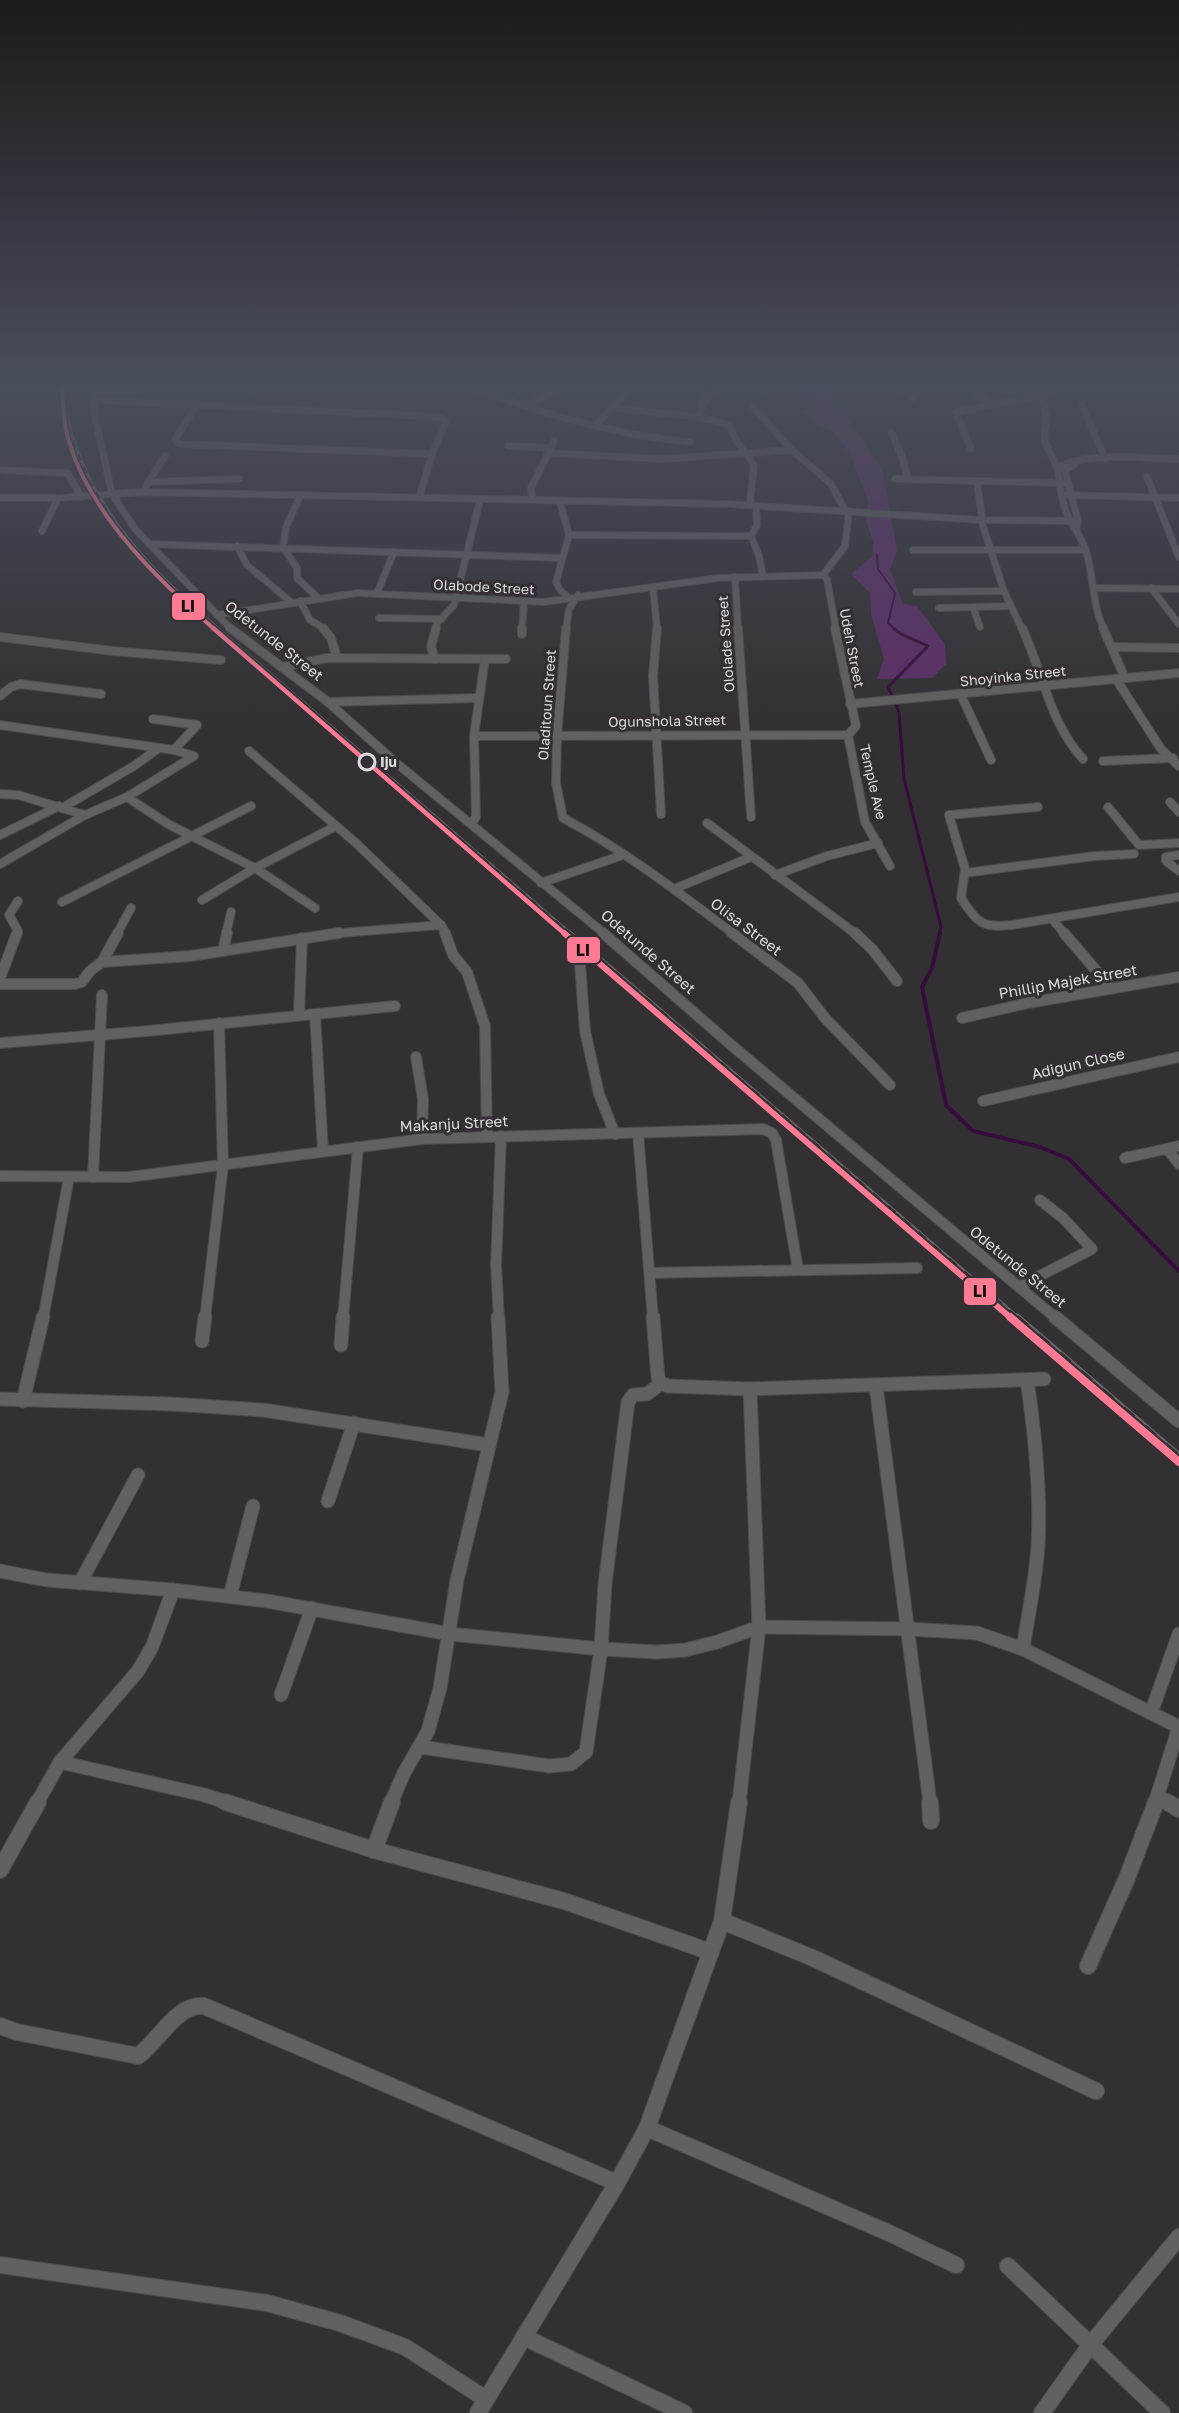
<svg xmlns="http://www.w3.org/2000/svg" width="1179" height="2413" font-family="'Golos Text',sans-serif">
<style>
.green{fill:#5d2d67}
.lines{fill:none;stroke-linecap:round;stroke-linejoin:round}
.stream-far2{stroke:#350c3c;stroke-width:2}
.stream-far1{stroke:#350c3c;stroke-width:3}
.stream{stroke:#350c3c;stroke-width:4}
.street-far4-casing{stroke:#4e4b4e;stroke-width:8}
.street-far3-casing{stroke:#4e4b4e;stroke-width:10}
.street-far2-casing{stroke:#4e4b4e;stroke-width:12}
.street-far1-casing{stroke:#4e4b4e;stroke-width:15}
.street-casing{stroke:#4e4b4e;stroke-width:18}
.street-far4{stroke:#626062;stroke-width:6}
.street-far3{stroke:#626062;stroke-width:8}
.street-far2{stroke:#626062;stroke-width:10}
.street-far1{stroke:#626062;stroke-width:13}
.street{stroke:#626062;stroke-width:16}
.rail-far3-casing{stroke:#69686a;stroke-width:4}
.rail-far2-casing{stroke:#69686a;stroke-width:4.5}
.rail-far1-casing{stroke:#69686a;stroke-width:6}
.rail-casing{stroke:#69686a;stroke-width:7}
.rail-far3{stroke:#332f34;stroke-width:2;stroke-dasharray:7;stroke-linecap:butt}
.rail-far2{stroke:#332f34;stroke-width:3;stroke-dasharray:8;stroke-linecap:butt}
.rail-far1{stroke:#332f34;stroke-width:4;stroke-dasharray:10;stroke-linecap:butt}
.rail{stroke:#332f34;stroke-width:4.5;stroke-dasharray:14;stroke-linecap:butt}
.rail-1-far3-casing{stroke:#332f34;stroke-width:7}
.rail-1-far2-casing{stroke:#332f34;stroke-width:8}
.rail-1-far1-casing{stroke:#332f34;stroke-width:10}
.rail-1-casing{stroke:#332f34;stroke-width:12}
.rail-1-far3{stroke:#fe7a93;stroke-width:4}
.rail-1-far2{stroke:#fe7a93;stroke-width:4.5}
.rail-1-far1{stroke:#fe7a93;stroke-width:6}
.rail-1{stroke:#fe7a93;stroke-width:8}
.stop-dot{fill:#332f34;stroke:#dedbde;stroke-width:3}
.labels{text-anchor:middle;stroke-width:6;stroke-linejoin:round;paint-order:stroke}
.far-street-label{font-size:14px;fill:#dedbde;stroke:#332f34}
.far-stop-label{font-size:14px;font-weight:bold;fill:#dedbde;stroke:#332f34;text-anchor:start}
.street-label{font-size:15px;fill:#dedbde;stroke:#332f34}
.line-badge{stroke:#332f34;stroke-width:2}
.pale-badge-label{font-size:16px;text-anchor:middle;font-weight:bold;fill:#111}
</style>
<rect width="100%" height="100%" fill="#323033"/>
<!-- green -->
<path class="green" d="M 806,386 L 827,386 L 882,469 L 897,550 L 890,570 L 903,604 L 917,606 L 945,644 L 946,664 L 932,678 L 877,679 L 884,659 L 871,614 L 870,593 L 851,574 L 872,557 L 873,542 L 866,520 L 868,500 L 850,454 L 834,432 L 812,423 L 801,411 L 817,407 L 813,394 Z"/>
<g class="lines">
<!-- stream-far2 -->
<path class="stream-far2" d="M 877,555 L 878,569 L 895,593 L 888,623 L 895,629"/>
<!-- stream-far1 -->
<path class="stream-far1" d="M 893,628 L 901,634 L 928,646 L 888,687 L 899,712 L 904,779 L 941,927 L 939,934"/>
<!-- stream -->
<path class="stream" d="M 940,933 L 932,968 L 922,987 L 946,1105 L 973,1131 L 1040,1147 L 1069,1159 L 1179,1271"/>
<!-- street-far4 casing -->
<g class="street-far4-casing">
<g id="street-far4">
<path d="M 92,386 L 96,421 L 112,494 L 135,529 L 231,629"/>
<path d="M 466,386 C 539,412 612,435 690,442"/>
<path d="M 902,386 L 913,398"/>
<path d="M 970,386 L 990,405"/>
<path d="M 93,390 L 166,386"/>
<path d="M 1042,395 L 1047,422 L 1044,432 L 1045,442 L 1057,467 L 1062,468"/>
<path d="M 95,400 L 440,417 L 446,422 L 432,454 L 420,495"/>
<path d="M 198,404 L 175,439 L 179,444 L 432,454"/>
<path d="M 1082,405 L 1105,458"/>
<path d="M 526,406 L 561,387"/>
<path d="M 753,407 L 792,450 L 831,484 L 844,508"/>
<path d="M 614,408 L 699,417 L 729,425 L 736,440 L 754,465 L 750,502"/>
<path d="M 699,417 L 702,402 L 706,401 L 715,386"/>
<path d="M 596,425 L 632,386"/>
<path d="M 891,432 L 903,459 L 908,479"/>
<path d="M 508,446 L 550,448"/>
<path d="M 971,449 L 956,412 L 1042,395 L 1062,386"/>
<path d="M 548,453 L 661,459 L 792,450"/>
<path d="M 1075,464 L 1065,471 L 1078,521 L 1077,527"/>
<path d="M 0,470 L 68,473 L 81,497"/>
<path d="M 1147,477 L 1179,557"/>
<path d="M 895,479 L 1064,483"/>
<path d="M 977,481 L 982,517"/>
<path d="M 149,482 L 239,479"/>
<path d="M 146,486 L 165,456"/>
<path d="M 1066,495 L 1179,498"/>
<path d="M 300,496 L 286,527 L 283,547 L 297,568 L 297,578 L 318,598"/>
<path d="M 532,497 L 531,488 L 554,441"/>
<path d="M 0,498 L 58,498 L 141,492 L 728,504 L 981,520 L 1078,521"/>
<path d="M 560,502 L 569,535 L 556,582 L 560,590 L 568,597"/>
<path d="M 756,507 L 757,525 L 751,536 L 759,556 L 763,576"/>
<path d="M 981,520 L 1004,591 L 1022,629"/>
<path d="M 42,531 L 58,498"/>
<path d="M 569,535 L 751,536"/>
<path d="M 149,544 L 561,558"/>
<path d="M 237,546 L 247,565 L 291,602"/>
<path d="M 913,550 L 1086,550"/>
<path d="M 823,575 L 845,546 L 849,511"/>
<path d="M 823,575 L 827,579 L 836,629"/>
<path d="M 735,577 L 738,629"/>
<path d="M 653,588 L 657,629"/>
<path d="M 1095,588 L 1179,589"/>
<path d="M 1151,588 L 1179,624"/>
<path d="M 916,592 L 1004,591"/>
<path d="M 377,593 L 394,552"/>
<path d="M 300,601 L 310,620 L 325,629"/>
<path d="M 973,607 L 980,627"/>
<path d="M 939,608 L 1011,606"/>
<path d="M 217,615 L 357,593 L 544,602 L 718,578 L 823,575"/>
<path d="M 379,618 L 442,619"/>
<path d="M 435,629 L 437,623 L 454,605 L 480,500"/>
<path d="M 522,629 L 524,602"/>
<path d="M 566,629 L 569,609 L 578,595"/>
<path d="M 1104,629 C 1092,606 1094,576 1086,551 C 1082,538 1075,529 1069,518 C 1061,504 1060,482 1057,467 C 1095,451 1139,458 1179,459"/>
</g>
</g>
<!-- street-far3 casing -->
<g class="street-far3-casing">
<g id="street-far3">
<path d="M 230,628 L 328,702 L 395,762 L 605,934"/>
<path d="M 323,628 L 331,638 L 337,658"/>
<path d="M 566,628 L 557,737 L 556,783 L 563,818 C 624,850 679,893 734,934"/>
<path d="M 657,628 L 653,676 L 661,814"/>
<path d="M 738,628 L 751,817"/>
<path d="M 1022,628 C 1043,672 1049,722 1083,759"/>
<path d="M 1103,628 L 1125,678"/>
<path d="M 522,634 L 522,628"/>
<path d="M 0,637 L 113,651 L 221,660"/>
<path d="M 1113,647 L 1179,648"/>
<path d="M 435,659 L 431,647 L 436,628"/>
<path d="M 282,667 L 327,658 L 506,659"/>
<path d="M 1116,679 L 1161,749 L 1179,766"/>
<path d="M 961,695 L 991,760"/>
<path d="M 0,696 L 11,687 L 20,684 L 101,694"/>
<path d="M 328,702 L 478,698"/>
<path d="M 850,704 L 1179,673"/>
<path d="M 153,719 L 197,725 L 174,750"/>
<path d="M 0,725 L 174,750 L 194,756 L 127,797 L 85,815 L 0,864"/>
<path d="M 848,735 L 865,822 L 890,866"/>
<path d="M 474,736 L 848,735 L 856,726 L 835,628"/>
<path d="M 249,751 L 356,843 L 441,925 L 446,934"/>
<path d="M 1103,761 L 1173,758"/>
<path d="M 0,794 L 18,795 L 85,815"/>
<path d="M 127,797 L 168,824 L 255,868 L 315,908"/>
<path d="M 1170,802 L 1179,812"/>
<path d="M 1038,807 L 949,815 L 965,869 L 961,898 C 978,923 981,928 1012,925 L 1179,897"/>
<path d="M 1108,807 L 1139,845 L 1179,843"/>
<path d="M 62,808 L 134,766 L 159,748"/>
<path d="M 707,823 L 856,934"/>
<path d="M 471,824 L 476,817 L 474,736 L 485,659"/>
<path d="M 0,835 L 59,806"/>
<path d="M 1179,855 L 1166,857 L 1166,861 L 1179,871"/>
<path d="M 965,873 L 1095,856 L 1134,854"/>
<path d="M 775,875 L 827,856 L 878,843"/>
<path d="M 541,883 L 623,855"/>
<path d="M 674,889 L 751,857"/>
<path d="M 202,900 L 255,868 L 336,826"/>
<path d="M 62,902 L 251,806"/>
<path d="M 1052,919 L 1065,934"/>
<path d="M 17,934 L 18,931 L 9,915 L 18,901"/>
<path d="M 117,934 L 131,908"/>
<path d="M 226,934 L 231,912"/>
<path d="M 327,934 L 441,925"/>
</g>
</g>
<!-- street-far2 casing -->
<g class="street-far2-casing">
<g id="street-far2">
<path d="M 445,933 L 453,955 L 467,972 L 485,1026 L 487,1136"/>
<path d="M 603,933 L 730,1044 L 1057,1319"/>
<path d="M 732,933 L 798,983 L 825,1018 L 890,1085"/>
<path d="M 855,933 L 872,949 L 897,981"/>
<path d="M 1064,933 L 1111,988"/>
<path d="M 223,951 L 227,933"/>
<path d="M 102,962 L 118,933"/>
<path d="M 580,964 L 585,1031 L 599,1094 L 615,1134"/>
<path d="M 0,978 L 17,933"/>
<path d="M 0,984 L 75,984 L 82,982 L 90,971 L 102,962 L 190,956 L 339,933"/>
<path d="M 315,1014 L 323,1151"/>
<path d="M 299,1015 L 302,938"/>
<path d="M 962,1018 L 1028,1003 L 1179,977"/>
<path d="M 0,1043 L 148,1031 L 395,1006"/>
<path d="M 416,1057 L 423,1099 L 422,1139"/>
<path d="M 983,1101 L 1179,1057"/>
<path d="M 638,1133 L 653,1319"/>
<path d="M 1167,1149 L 1179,1164"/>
<path d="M 1125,1158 L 1179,1146"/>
<path d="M 0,1176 L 129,1177 L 422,1139 L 763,1129 L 772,1133 L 776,1140 L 798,1270"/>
<path d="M 93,1177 L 102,995"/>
<path d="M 650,1273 L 917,1268"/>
<path d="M 1020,1286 L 1092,1249 L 1063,1218 L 1040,1200"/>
<path d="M 43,1319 L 69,1177"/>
<path d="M 205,1319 L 223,1165 L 219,1023"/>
<path d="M 343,1319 L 358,1147"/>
<path d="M 499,1319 L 496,1266 L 501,1136"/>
</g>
</g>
<!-- street-far1 casing -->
<g class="street-far1-casing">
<g id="street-far1">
<path d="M 653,1317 L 658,1378 L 661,1383 L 668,1386 L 750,1389 L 1044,1379"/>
<path d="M 1055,1317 L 1179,1421"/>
<path d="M 202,1341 L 205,1317"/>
<path d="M 341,1345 L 343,1317"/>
<path d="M 876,1386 L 930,1803"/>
<path d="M 0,1399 L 171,1404 L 263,1410 L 489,1445"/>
<path d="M 23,1401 L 43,1317"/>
<path d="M 328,1501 L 354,1423"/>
<path d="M 0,1571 L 47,1580 L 173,1590 L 267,1601 L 450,1634 L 601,1649 L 657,1652 L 685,1650 L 717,1642 L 759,1627 L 908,1629 L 977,1633 L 1023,1649 L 1179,1727"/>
<path d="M 80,1583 L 138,1475"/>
<path d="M 230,1596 L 253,1506"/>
<path d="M 1023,1649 C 1028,1614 1036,1580 1038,1545 C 1041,1490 1035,1434 1027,1380"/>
<path d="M 281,1695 L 312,1608"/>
<path d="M 1151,1713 L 1179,1634"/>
<path d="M 421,1747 L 549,1766 L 571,1764 L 586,1752 L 601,1649 L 605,1584 L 628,1402 L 633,1395 L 647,1394 L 661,1383"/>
<path d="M 60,1762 L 204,1795 L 229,1803"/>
<path d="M 1159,1797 L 1169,1803"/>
<path d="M 37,1803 L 60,1762 L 138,1671 L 152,1647 L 173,1590"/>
<path d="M 391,1803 L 404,1773 L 428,1731 L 440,1688 L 457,1580 L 502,1392 L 498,1317"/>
<path d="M 739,1803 L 759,1627 L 750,1389"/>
<path d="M 1155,1803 L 1179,1727"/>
</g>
</g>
<!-- street casing -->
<g class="street-casing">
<g id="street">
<path d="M 225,1802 L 374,1850 L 564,1901 L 711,1952"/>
<path d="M 930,1802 L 931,1821"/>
<path d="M 1167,1802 L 1179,1809"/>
<path d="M 374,1850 L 392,1802"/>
<path d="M 0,1870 L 38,1802"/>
<path d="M 722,1921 L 813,1958 L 1096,2091"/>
<path d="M 1088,1966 L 1127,1878 L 1156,1802"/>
<path d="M 0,2026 L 17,2032 L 138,2056 C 158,2042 177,2003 204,2006 L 617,2183"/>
<path d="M 647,2128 L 889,2233 L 956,2265"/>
<path d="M 0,2265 L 267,2303 L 340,2323 L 405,2347 L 486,2399"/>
<path d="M 1008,2266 L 1162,2413"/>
<path d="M 524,2337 L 684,2413"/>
<path d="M 478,2413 L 617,2183 L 647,2128 L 722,1921 L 739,1802"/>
<path d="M 1042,2413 L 1091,2344 L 1179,2237"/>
</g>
</g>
<!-- street-far4 -->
<use href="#street-far4" class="street-far4"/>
<!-- street-far3 -->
<use href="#street-far3" class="street-far3"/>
<!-- street-far2 -->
<use href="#street-far2" class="street-far2"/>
<!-- street-far1 -->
<use href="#street-far1" class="street-far1"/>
<!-- street -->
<use href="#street" class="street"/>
<!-- rail-far3 casing -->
<g class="rail-far3-casing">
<path id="rail-far3" d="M 64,386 C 62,407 68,425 75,445 C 101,521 158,578 218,629"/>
</g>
<!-- rail-far2 casing -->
<g class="rail-far2-casing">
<path id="rail-far2" d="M 216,628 L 570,934"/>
</g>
<!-- rail-far1 casing -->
<g class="rail-far1-casing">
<path id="rail-far1" d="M 569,933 L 1018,1319"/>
</g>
<!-- rail casing -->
<g class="rail-casing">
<path id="rail" d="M 1017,1317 L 1179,1456"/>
</g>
<!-- rail-far3 -->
<use href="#rail-far3" class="rail-far3"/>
<!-- rail-far2 -->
<use href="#rail-far2" class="rail-far2"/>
<!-- rail-far1 -->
<use href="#rail-far1" class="rail-far1"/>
<!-- rail -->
<use href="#rail" class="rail"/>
<!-- rail-1-far3 casing -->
<g class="rail-1-far3-casing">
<path id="rail-1-far3" d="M 62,386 C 63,406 64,426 70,445 C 93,517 159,581 214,629"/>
</g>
<!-- rail-1-far2 casing -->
<g class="rail-1-far2-casing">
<path id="rail-1-far2" d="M 213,628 L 565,934"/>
</g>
<!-- rail-1-far1 casing -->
<g class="rail-1-far1-casing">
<path id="rail-1-far1" d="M 564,933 L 1012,1319"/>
</g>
<!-- rail-1 casing -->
<g class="rail-1-casing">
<path id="rail-1" d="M 1010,1317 L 1179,1462"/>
</g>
<!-- rail-1-far3 -->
<use href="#rail-1-far3" class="rail-1-far3"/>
<!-- rail-1-far2 -->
<use href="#rail-1-far2" class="rail-1-far2"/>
<!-- rail-1-far1 -->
<use href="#rail-1-far1" class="rail-1-far1"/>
<!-- rail-1 -->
<use href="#rail-1" class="rail-1"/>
</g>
<!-- sky -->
<linearGradient id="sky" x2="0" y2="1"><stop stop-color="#1c1a1c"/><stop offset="0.53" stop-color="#494e5b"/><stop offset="1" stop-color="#494e5b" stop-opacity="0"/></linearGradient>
<rect width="1179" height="724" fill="url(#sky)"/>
<!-- markers -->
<circle class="stop-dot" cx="367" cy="762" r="8"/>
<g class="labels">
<!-- far-street labels -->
<g class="far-street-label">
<text transform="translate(484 587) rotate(3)" y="5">Olabode Street</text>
<text transform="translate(726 644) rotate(-94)" y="5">Ololade Street</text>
<text transform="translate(852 648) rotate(79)" y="5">Udeh Street</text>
<text transform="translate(1013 676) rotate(-6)" y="5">Shoyinka Street</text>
<text transform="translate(547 705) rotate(-86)" y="5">Oladitoun Street</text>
<text transform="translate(667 721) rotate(-1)" y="5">Ogunshola Street</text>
<text transform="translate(873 782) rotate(77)" y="5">Temple Ave</text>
</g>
<!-- far-stop labels -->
<g class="far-stop-label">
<text x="380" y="767">Iju</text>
</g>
<!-- street labels -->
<g class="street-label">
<text transform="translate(274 641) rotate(38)" y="5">Odetunde Street</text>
<text transform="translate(746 927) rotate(37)" y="5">Olisa Street</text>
<text transform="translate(648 952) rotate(41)" y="5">Odetunde Street</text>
<text transform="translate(1068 982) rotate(-10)" y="5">Phillip Majek Street</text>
<text transform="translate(1078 1064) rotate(-13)" y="5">Adigun Close</text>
<text transform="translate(454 1124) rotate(-3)" y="5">Makanju Street</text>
<text transform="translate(1018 1267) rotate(39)" y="5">Odetunde Street</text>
</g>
</g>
<g class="line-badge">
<rect x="171" y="592" width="35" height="29" rx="6" fill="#fe7a93"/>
<rect x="566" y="936" width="35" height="28" rx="6" fill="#fe7a93"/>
<rect x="963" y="1277" width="34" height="29" rx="6" fill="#fe7a93"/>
</g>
<g class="pale-badge-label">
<text x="188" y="612">LI</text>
<text x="583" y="956">LI</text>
<text x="980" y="1297">LI</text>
</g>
</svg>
